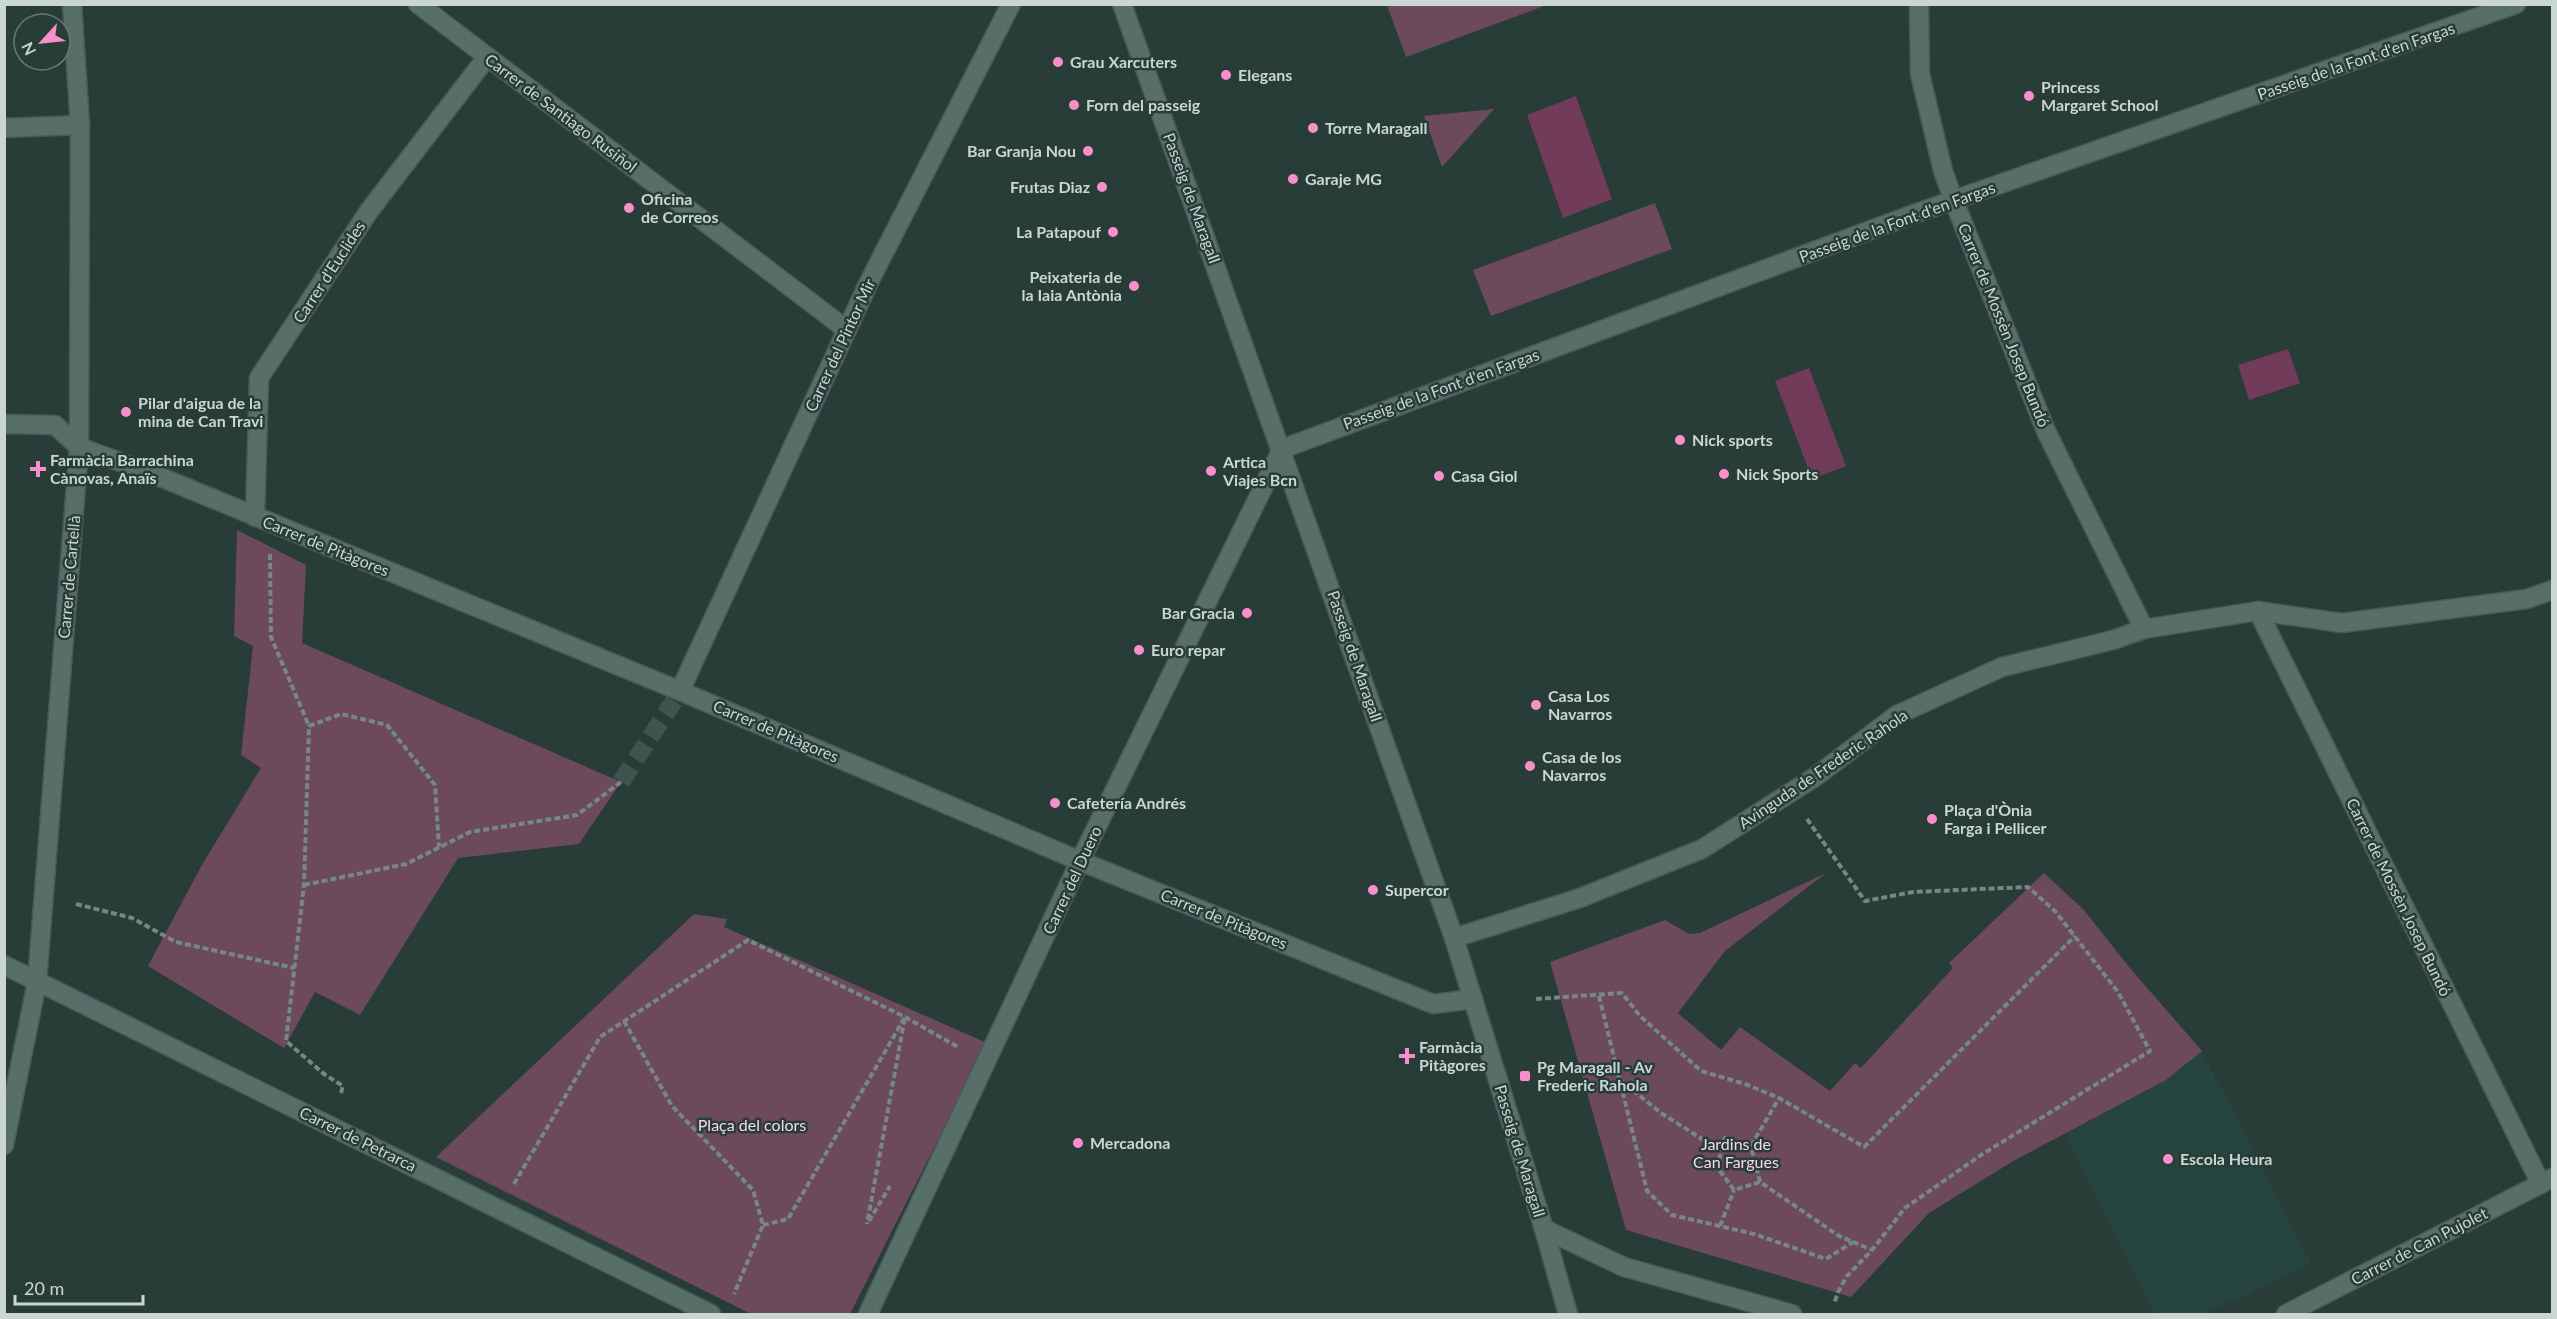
<svg xmlns="http://www.w3.org/2000/svg" width="2557" height="1319" font-family="Lato,sans-serif">
<style>
.built{fill:#27453f}
.green{fill:#6c4a5c}
.water{fill:#713b59}
.lines{fill:none;stroke-linecap:round;stroke-linejoin:round}
.minor-tunnel{stroke:#40534f;stroke-width:18;stroke-dasharray:18 9;stroke-linecap:butt}
.minor-casing{stroke:#475956;stroke-width:21}
.path{stroke:#778784;stroke-width:4;stroke-dasharray:6 3;stroke-linecap:butt}
.minor{stroke:#586e69;stroke-width:18}
.poi-dot{fill:#f98fca;stroke:#283c38;stroke-width:2}
.labels{text-anchor:middle;stroke-width:5;stroke-linejoin:round;paint-order:stroke}
.street-label{font-size:16px;fill:#cad6d4;stroke:#283c38}
.poi-label{font-size:16px;font-weight:bold;fill:#cad6d4;stroke:#283c38;text-anchor:start}
.park-label{font-size:16px;fill:#fad6e8;stroke:#283c38}
</style>
<rect width="100%" height="100%" fill="#283c38"/>
<!-- built -->
<path class="built" d="M 2202,1051 L 2311,1263 L 2205,1314 L 2154,1314 L 2066,1134 L 2166,1080 Z"/>
<!-- green -->
<g class="green">
<path d="M 1547,5 L 1406,57 L 1387,5 L 1547,4 Z"/>
<path d="M 1494,109 L 1442,167 L 1424,116 Z"/>
<path d="M 1655,203 L 1672,249 L 1491,316 L 1473,270 Z"/>
<path d="M 237,530 L 306,565 L 302,643 L 621,782 L 579,844 L 458,858 L 360,1015 L 315,992 L 284,1048 L 148,966 L 203,863 L 261,768 L 241,755 L 253,646 L 234,636 Z"/>
<path d="M 1826,873 L 1725,951 L 1678,1013 L 1721,1050 L 1740,1027 L 1830,1091 L 1855,1063 L 1861,1068 L 1953,968 L 1949,963 L 2044,873 L 2084,910 L 2129,967 L 2202,1051 L 2166,1080 L 2015,1160 L 1929,1213 L 1851,1297 L 1626,1230 L 1550,962 L 1665,920 L 1689,934 L 1700,933 Z"/>
<path d="M 694,914 L 727,919 L 724,927 L 987,1043 L 850,1314 L 751,1314 L 436,1157 Z"/>
</g>
<!-- water -->
<g class="water">
<path d="M 1576,96 L 1612,199 L 1563,218 L 1527,115 Z"/>
<path d="M 2288,349 L 2300,383 L 2249,400 L 2238,365 Z"/>
<path d="M 1809,368 L 1846,466 L 1812,479 L 1775,381 Z"/>
</g>
<g class="lines">
<!-- minor-tunnel -->
<path class="minor-tunnel" d="M 621,782 L 674,701"/>
<!-- minor casing -->
<g class="minor-casing">
<g id="minor">
<path d="M 418,4 L 847,330"/>
<path d="M 1122,4 L 1454,938 L 1544,1229 L 1568,1314"/>
<path d="M 1919,4 L 1920,74 L 1943,171 L 1954,201 L 2046,431 L 2144,629"/>
<path d="M 4,128 L 80,125"/>
<path d="M 4,424 L 55,425 L 79,447 L 153,474 L 680,691 L 1080,861 L 1433,1004 L 1473,999"/>
<path d="M 1282,449 L 1914,214 L 2516,4"/>
<path d="M 255,517 L 259,378 L 369,211 L 487,57"/>
<path d="M 2258,611 L 2541,1184"/>
<path d="M 680,691 L 869,282 L 1011,4"/>
<path d="M 1454,938 L 1580,898 L 1702,849 L 1815,777 L 1897,715 L 2002,667 L 2113,640 L 2144,629 L 2258,611 L 2342,623 L 2527,599 L 2552,590"/>
<path d="M 4,965 L 711,1314"/>
<path d="M 4,1145 L 37,982 L 79,447 L 80,125 L 72,4"/>
<path d="M 1544,1229 L 1624,1267 L 1792,1314"/>
<path d="M 868,1314 L 1080,861 L 1282,449"/>
<path d="M 2286,1314 L 2552,1178"/>
</g>
</g>
<!-- path -->
<g class="path">
<path d="M 270,554 L 271,637 L 309,726"/>
<path d="M 1807,819 L 1865,901 L 1913,892 L 2028,887 L 2055,911 L 2118,992 L 2150,1051 L 1981,1155 L 1905,1208 L 1872,1250 L 1847,1276 L 1838,1292 L 1834,1304"/>
<path d="M 304,885 L 406,864 L 470,832 L 577,815 L 621,782"/>
<path d="M 76,904 L 132,918 L 176,942 L 294,968"/>
<path d="M 1599,996 L 1647,1191 L 1672,1215 L 1754,1234 L 1826,1259 L 1853,1242"/>
<path d="M 1536,999 L 1622,993 L 1640,1016 L 1701,1071 L 1745,1084 L 1779,1098 L 1864,1147 L 2075,936"/>
<path d="M 624,1021 L 672,1106 L 753,1190 L 763,1225 L 734,1294"/>
<path d="M 1619,1079 L 1661,1113 L 1721,1151"/>
<path d="M 341,1093 L 343,1086 L 324,1074 L 286,1041 L 304,885 L 309,726 L 341,714 L 387,725 L 435,785 L 439,847"/>
<path d="M 1751,1146 L 1779,1098"/>
<path d="M 1760,1182 L 1751,1146 L 1725,1138 L 1717,1167 L 1734,1190 L 1760,1182 L 1839,1236 L 1872,1250"/>
<path d="M 514,1184 L 600,1037 L 748,940 L 905,1017 L 958,1047"/>
<path d="M 869,1221 L 890,1186"/>
<path d="M 763,1225 L 788,1219 L 905,1017 L 867,1224"/>
<path d="M 1720,1226 L 1734,1190"/>
</g>
<!-- minor -->
<use href="#minor" class="minor"/>
</g>
<!-- markers -->
<g class="poi-dot">
<circle cx="1058" cy="62" r="6"/>
<circle cx="1226" cy="75" r="6"/>
<circle cx="2029" cy="96" r="6"/>
<circle cx="1074" cy="105" r="6"/>
<circle cx="1313" cy="128" r="6"/>
<circle cx="1088" cy="151" r="6"/>
<circle cx="1293" cy="179" r="6"/>
<circle cx="1102" cy="187" r="6"/>
<circle cx="629" cy="208" r="6"/>
<circle cx="1113" cy="232" r="6"/>
<circle cx="1134" cy="286" r="6"/>
<circle cx="126" cy="412" r="6"/>
<circle cx="1680" cy="440" r="6"/>
<path d="M35 460h6v6h6v6h-6v6h-6v-6h-6v-6h6z"/>
<circle cx="1211" cy="471" r="6"/>
<circle cx="1724" cy="474" r="6"/>
<circle cx="1439" cy="476" r="6"/>
<circle cx="1247" cy="613" r="6"/>
<circle cx="1139" cy="650" r="6"/>
<circle cx="1536" cy="705" r="6"/>
<circle cx="1530" cy="766" r="6"/>
<circle cx="1055" cy="803" r="6"/>
<circle cx="1932" cy="819" r="6"/>
<circle cx="1373" cy="890" r="6"/>
<path d="M1404 1047h6v6h6v6h-6v6h-6v-6h-6v-6h6z"/>
<rect x="1519" y="1070" width="12" height="12" rx="3"/>
<circle cx="1078" cy="1143" r="6"/>
<circle cx="2168" cy="1159" r="6"/>
</g>
<g class="labels">
<!-- street labels -->
<g class="street-label">
<text transform="translate(2356 61) rotate(-19)" y="6">Passeig de la Font d'en Fargas</text>
<text transform="translate(561 113) rotate(37)" y="6">Carrer de Santiago Rusiñol</text>
<text transform="translate(1192 198) rotate(70)" y="6">Passeig de Maragall</text>
<text transform="translate(1897 222) rotate(-20)" y="6">Passeig de la Font d'en Fargas</text>
<text transform="translate(329 272) rotate(-57)" y="6">Carrer d'Euclides</text>
<text transform="translate(2004 325) rotate(68)" y="6">Carrer de Mossèn Josep Bundó</text>
<text transform="translate(840 345) rotate(-65)" y="6">Carrer del Pintor Mir</text>
<text transform="translate(1441 389) rotate(-20)" y="6">Passeig de la Font d'en Fargas</text>
<text transform="translate(326 546) rotate(22)" y="6">Carrer de Pitàgores</text>
<text transform="translate(69 577) rotate(-85)" y="6">Carrer de Cartellà</text>
<text transform="translate(1355 656) rotate(71)" y="6">Passeig de Maragall</text>
<text transform="translate(776 731) rotate(23)" y="6">Carrer de Pitàgores</text>
<text transform="translate(1823 769) rotate(-34)" y="6">Avinguda de Frederic Rahola</text>
<text transform="translate(1072 880) rotate(-65)" y="6">Carrer del Duero</text>
<text transform="translate(2399 897) rotate(64)" y="6">Carrer de Mossèn Josep Bundó</text>
<text transform="translate(1224 919) rotate(22)" y="6">Carrer de Pitàgores</text>
<text transform="translate(358 1139) rotate(26)" y="6">Carrer de Petrarca</text>
<text transform="translate(1520 1151) rotate(73)" y="6">Passeig de Maragall</text>
<text transform="translate(2419 1246) rotate(-27)" y="6">Carrer de Can Pujolet</text>
</g>
<!-- poi labels -->
<g class="poi-label">
<text x="1070" y="68">Grau Xarcuters</text>
<text x="1238" y="81">Elegans</text>
<text x="2041" y="93">Princess<tspan x="2041" dy="18">Margaret School</tspan></text>
<text x="1086" y="111">Forn del passeig</text>
<text x="1325" y="134">Torre Maragall</text>
<text x="1076" y="157" text-anchor="end">Bar Granja Nou</text>
<text x="1305" y="185">Garaje MG</text>
<text x="1090" y="193" text-anchor="end">Frutas Diaz</text>
<text x="641" y="205">Oficina<tspan x="641" dy="18">de Correos</tspan></text>
<text x="1101" y="238" text-anchor="end">La Patapouf</text>
<text x="1122" y="283" text-anchor="end">Peixateria de<tspan x="1122" dy="18">la Iaia Antònia</tspan></text>
<text x="138" y="409">Pilar d'aigua de la<tspan x="138" dy="18">mina de Can Travi</tspan></text>
<text x="1692" y="446">Nick sports</text>
<text x="50" y="466">Farmàcia Barrachina<tspan x="50" dy="18">Cànovas, Anaïs</tspan></text>
<text x="1223" y="468">Artica<tspan x="1223" dy="18">Viajes Bcn</tspan></text>
<text x="1736" y="480">Nick Sports</text>
<text x="1451" y="482">Casa Giol</text>
<text x="1235" y="619" text-anchor="end">Bar Gracia</text>
<text x="1151" y="656">Euro repar</text>
<text x="1548" y="702">Casa Los<tspan x="1548" dy="18">Navarros</tspan></text>
<text x="1542" y="763">Casa de los<tspan x="1542" dy="18">Navarros</tspan></text>
<text x="1067" y="809">Cafetería Andrés</text>
<text x="1944" y="816">Plaça d'Ònia<tspan x="1944" dy="18">Farga i Pellicer</tspan></text>
<text x="1385" y="896">Supercor</text>
<text x="1419" y="1053">Farmàcia<tspan x="1419" dy="18">Pitàgores</tspan></text>
<text x="1537" y="1073">Pg Maragall - Av<tspan x="1537" dy="18">Frederic Rahola</tspan></text>
<text x="1090" y="1149">Mercadona</text>
<text x="2180" y="1165">Escola Heura</text>
</g>
<!-- park labels -->
<g class="park-label">
<text x="752" y="1131">Plaça del colors</text>
<text x="1736" y="1150">Jardins de<tspan x="1736" dy="18">Can Fargues</tspan></text>
</g>
</g>
<!-- border -->
<rect width="2557" height="1319" fill="none" stroke="#cad6d4" stroke-width="12"/>
<!-- north arrow -->
<g transform="translate(42 42) rotate(243)"><circle r="28" fill="#283c38" stroke="#697a76" stroke-width="1.5"/>
<path d="M0-4.5L10 22L0 15L-10 22Z" fill="#f98fca"/>
<text y="-9" font-size="16" font-weight="bold" text-anchor="middle" fill="#cad6d4">N</text>
</g>
<!-- scale -->
<path d="M15 1295v9h128v-9" fill="none" stroke="#cad6d4" stroke-width="3"/>
<text x="24" y="1295" font-size="18" fill="#cad6d4" stroke="#283c38" stroke-width="4.5" paint-order="stroke">20 m</text>
</svg>
